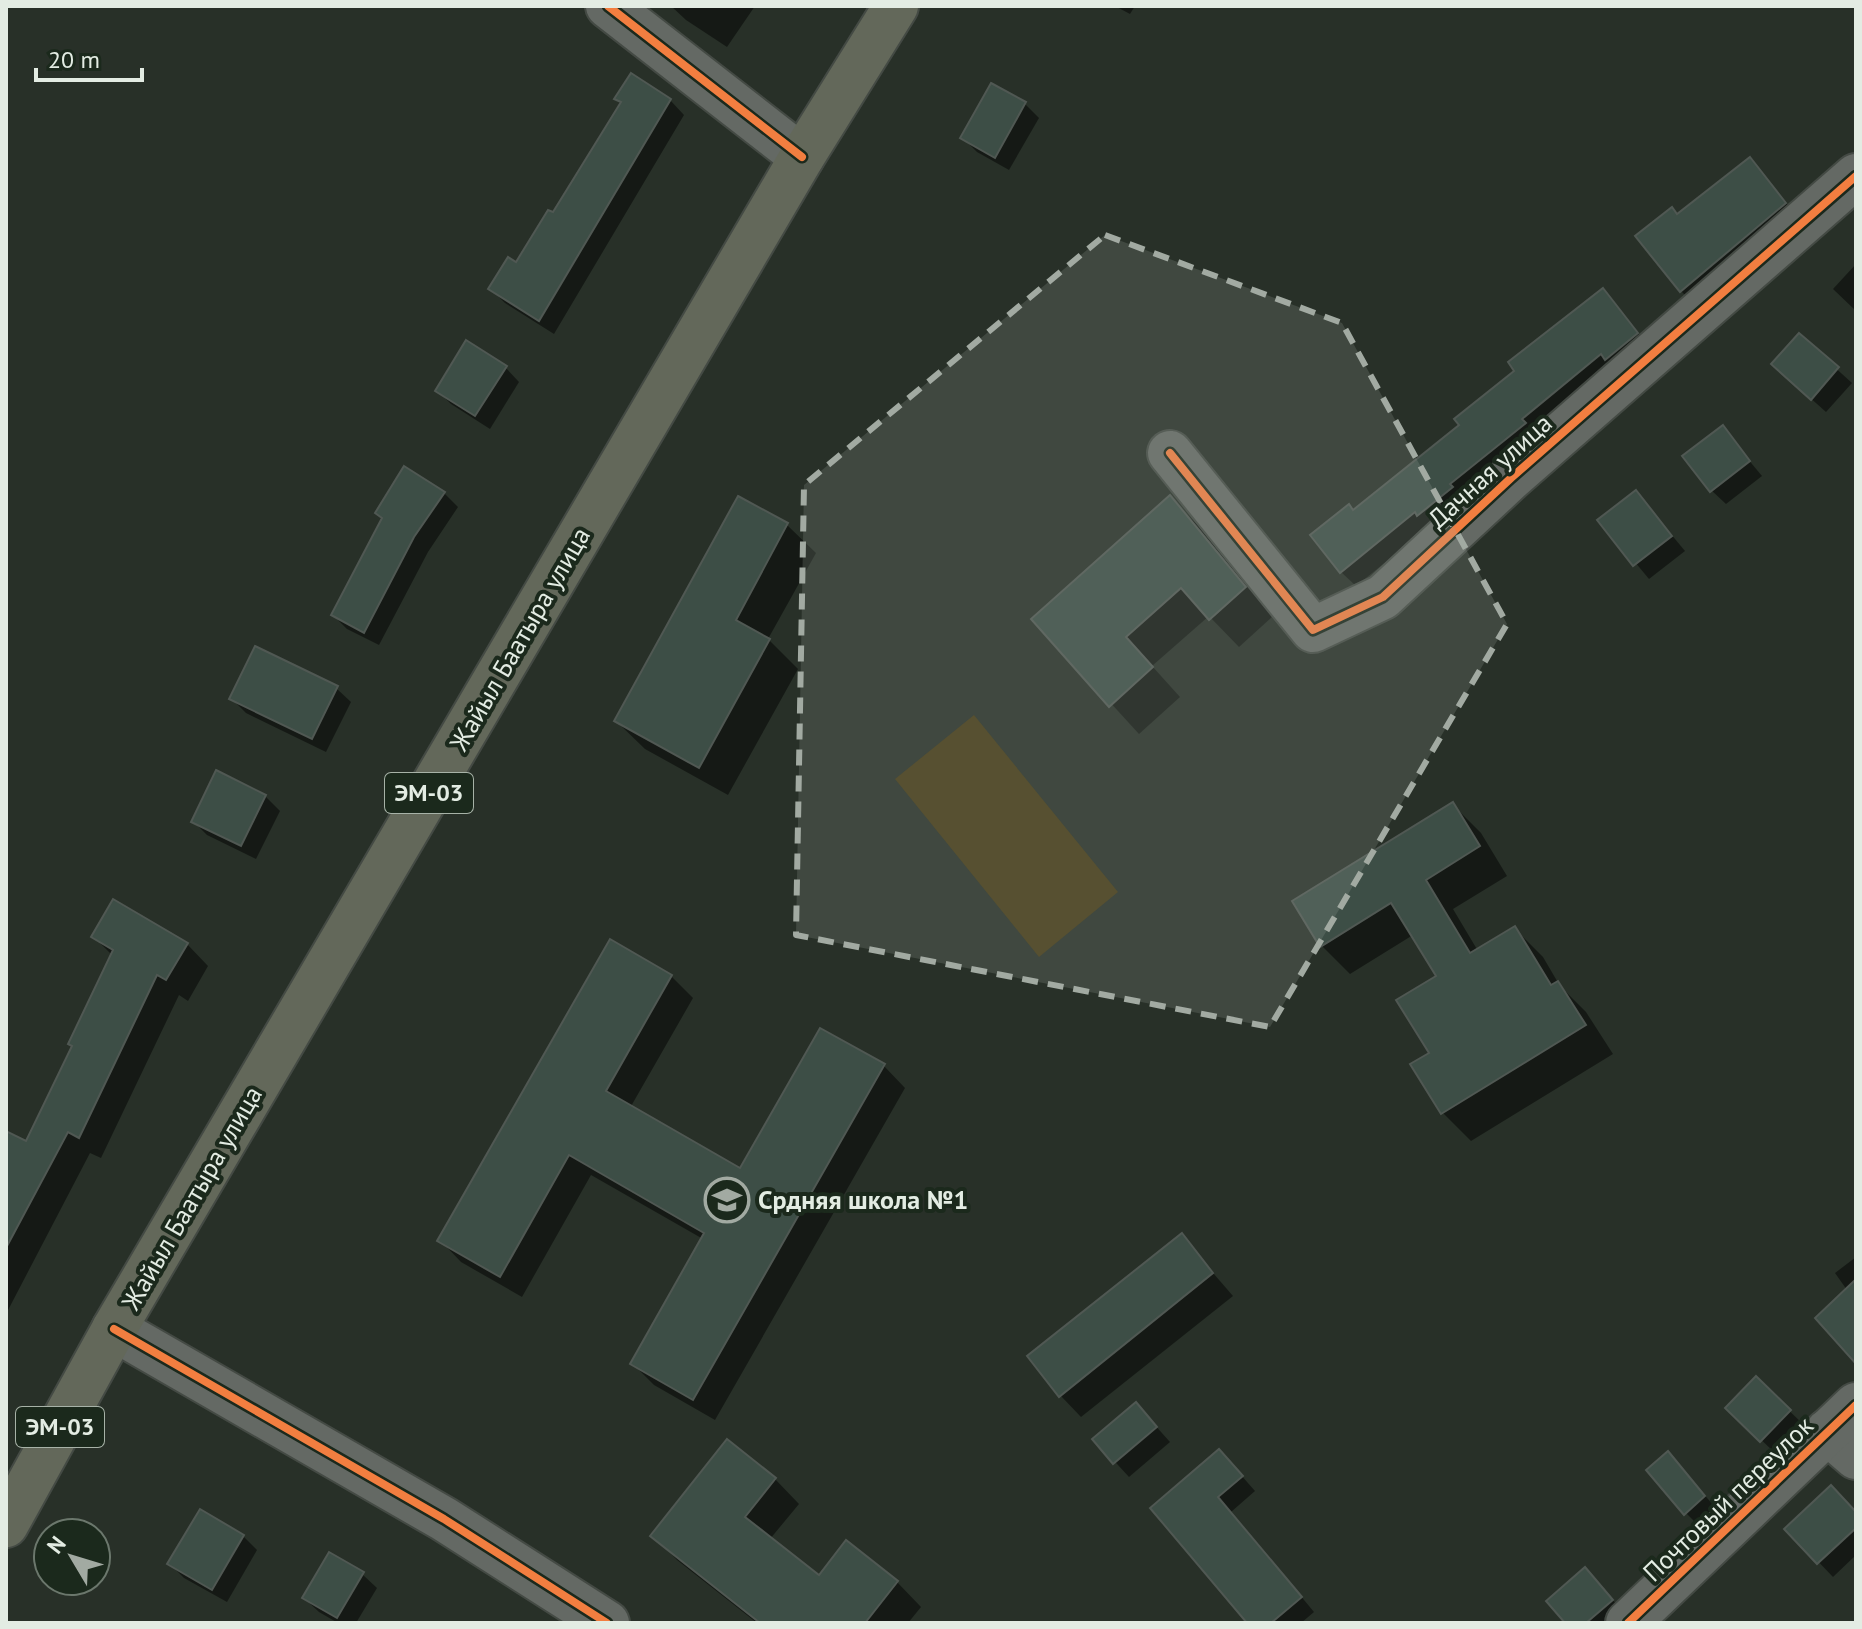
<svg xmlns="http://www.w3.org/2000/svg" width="1862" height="1629" font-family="'PT Sans',sans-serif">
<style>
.green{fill:#453a16}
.shadow{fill:#0007}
.building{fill:#3d4e46;stroke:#505853;stroke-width:2}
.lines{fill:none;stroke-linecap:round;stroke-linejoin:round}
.minor-casing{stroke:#444a44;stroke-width:48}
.highway-casing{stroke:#444a44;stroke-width:48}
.minor{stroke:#646964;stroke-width:44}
.highway{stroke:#63685a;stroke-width:44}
.cycleway-casing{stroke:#1b291c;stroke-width:13}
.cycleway{stroke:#f27e40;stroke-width:8}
.marked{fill:#a2aaa2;fill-opacity:0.2;stroke:#a2aaa2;stroke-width:6;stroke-dasharray:16 10;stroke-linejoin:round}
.labels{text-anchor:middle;stroke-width:8;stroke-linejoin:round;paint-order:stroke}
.shield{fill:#1b291c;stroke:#a7b2a7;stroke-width:2}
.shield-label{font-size:24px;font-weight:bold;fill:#e3ece3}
.street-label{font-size:26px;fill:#e3ece3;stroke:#1b291c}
.poi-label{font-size:26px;font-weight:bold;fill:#e3ece3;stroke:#1b291c;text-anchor:start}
</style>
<rect width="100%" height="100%" fill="#283028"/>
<!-- green -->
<path class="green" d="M 974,715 L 1118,892 L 1039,957 L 895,779 Z"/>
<!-- shadow -->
<g class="shadow">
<path d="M 671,6 L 755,6 L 727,47 L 686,20 Z"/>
<path d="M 1115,6 L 1135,6 L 1130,14 Z"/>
<path d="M 631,76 L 670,100 L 684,115 L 554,334 L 505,303 L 491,289 L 516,265 L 553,215 L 622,104 L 617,98 Z"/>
<path d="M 992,86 L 1025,104 L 1039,118 L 1009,170 L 977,152 L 963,138 Z"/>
<path d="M 1750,160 L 1799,218 L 1695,305 L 1681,291 Z"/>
<path d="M 1856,264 L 1856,311 L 1833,289 Z"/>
<path d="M 1602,291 L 1651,348 L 1356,586 L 1341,572 L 1353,512 L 1461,425 Z"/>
<path d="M 1799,335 L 1852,383 L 1826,412 L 1788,378 Z"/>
<path d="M 505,367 L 519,382 L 490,429 L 451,404 L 437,390 Z"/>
<path d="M 1722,428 L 1762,476 L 1726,504 L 1711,490 Z"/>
<path d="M 1636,492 L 1685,551 L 1649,579 L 1600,520 Z"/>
<path d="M 444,493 L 458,507 L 428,552 L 379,645 L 347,629 L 333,615 Z"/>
<path d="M 1170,498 L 1199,526 L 1273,616 L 1239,647 L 1209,616 L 1152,666 L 1180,697 L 1139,734 L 1034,619 Z"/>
<path d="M 739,499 L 787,525 L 816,553 L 768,639 L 798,669 L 728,795 L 645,749 L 616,721 Z"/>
<path d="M 336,688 L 351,702 L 326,752 L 246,713 L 232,699 Z"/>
<path d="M 265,796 L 280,811 L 256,859 L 207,835 L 193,821 Z"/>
<path d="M 1453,805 L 1481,833 L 1507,876 L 1453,909 L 1478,951 L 1514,928 L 1543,957 L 1560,986 L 1586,1012 L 1613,1054 L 1471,1141 L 1443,1113 L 1431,1054 L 1438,976 L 1413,935 L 1350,974 L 1322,946 Z"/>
<path d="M 94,937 L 187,944 L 208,966 L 188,1001 L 179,995 L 101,1158 L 90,1153 L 6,1314 L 6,1145 L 27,1144 L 113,956 Z"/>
<path d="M 671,976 L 693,998 L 630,1108 L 740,1170 L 884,1066 L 905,1088 L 715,1420 L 654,1385 L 632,1363 L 703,1239 L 591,1175 L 522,1297 L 461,1262 L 440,1240 Z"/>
<path d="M 1181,1236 L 1233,1296 L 1081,1417 L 1060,1395 Z"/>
<path d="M 1856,1257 L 1856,1346 L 1847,1290 L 1835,1273 Z"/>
<path d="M 1756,1379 L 1804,1425 L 1776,1454 L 1728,1408 Z"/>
<path d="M 1136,1404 L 1170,1442 L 1129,1477 L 1095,1440 Z"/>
<path d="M 1233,1466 L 1255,1491 L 1231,1512 L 1314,1612 L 1301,1623 L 1249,1623 L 1153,1508 Z"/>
<path d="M 1682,1468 L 1718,1511 L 1700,1527 L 1686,1513 Z"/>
<path d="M 775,1479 L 799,1504 L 770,1539 L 819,1578 L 897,1582 L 921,1607 L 908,1623 L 757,1623 L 677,1560 L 653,1535 Z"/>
<path d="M 1856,1514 L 1856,1555 L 1833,1577 L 1787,1529 Z"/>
<path d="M 243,1536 L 257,1550 L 227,1602 L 184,1578 L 170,1564 Z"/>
<path d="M 1585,1569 L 1626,1615 L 1617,1623 L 1567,1623 Z"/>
<path d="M 362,1574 L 377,1588 L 356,1623 L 338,1623 L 319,1612 L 304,1598 Z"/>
</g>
<!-- building -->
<g class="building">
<path d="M 631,73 L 671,99 L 539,321 L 488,289 L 508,257 L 516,262 L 548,210 L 553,212 L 621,102 L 614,99 Z"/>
<path d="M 991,83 L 1026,102 L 995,158 L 960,138 Z"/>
<path d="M 1750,157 L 1786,203 L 1680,292 L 1635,236 L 1672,207 L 1677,214 Z"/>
<path d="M 1603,288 L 1638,333 L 1605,360 L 1601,354 L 1522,419 L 1526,423 L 1450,484 L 1453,487 L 1417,516 L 1415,512 L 1340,573 L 1310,535 L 1349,504 L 1353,510 L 1459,425 L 1454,419 L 1514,371 L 1508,362 Z"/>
<path d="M 1799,333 L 1839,367 L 1811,400 L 1771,364 Z"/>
<path d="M 466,340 L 507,366 L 475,416 L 435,391 Z"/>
<path d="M 1723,425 L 1750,461 L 1710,492 L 1682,456 Z"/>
<path d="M 404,466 L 445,492 L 414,537 L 364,633 L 331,615 L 382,518 L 375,513 Z"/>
<path d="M 1636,490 L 1672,536 L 1633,566 L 1597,520 Z"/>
<path d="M 1170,495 L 1246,587 L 1209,620 L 1181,588 L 1126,637 L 1153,667 L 1109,707 L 1031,619 Z"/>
<path d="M 738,496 L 788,523 L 736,620 L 770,639 L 699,768 L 614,721 Z"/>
<path d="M 255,646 L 338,686 L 312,739 L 229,699 Z"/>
<path d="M 216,770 L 266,795 L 241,846 L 191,822 Z"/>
<path d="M 1453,802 L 1480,846 L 1426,880 L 1470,953 L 1515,926 L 1551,985 L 1558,981 L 1586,1025 L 1441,1114 L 1410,1064 L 1429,1053 L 1396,1000 L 1436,976 L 1391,903 L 1320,947 L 1292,901 Z"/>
<path d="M 113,899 L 188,943 L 166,980 L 157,975 L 79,1138 L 68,1132 L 6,1248 L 6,1131 L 26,1141 L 72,1046 L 68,1044 L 113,950 L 91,937 Z"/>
<path d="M 610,939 L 672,975 L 606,1091 L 740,1168 L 820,1028 L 885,1064 L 693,1400 L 630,1364 L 704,1233 L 569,1155 L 500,1277 L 437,1241 Z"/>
<path d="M 1182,1233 L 1213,1273 L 1059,1397 L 1027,1356 Z"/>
<path d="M 1856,1279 L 1856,1364 L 1815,1318 Z"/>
<path d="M 1756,1376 L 1791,1410 L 1760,1442 L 1725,1408 Z"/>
<path d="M 1136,1402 L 1157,1427 L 1113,1464 L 1092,1439 Z"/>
<path d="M 727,1439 L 776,1478 L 745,1517 L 819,1575 L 846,1540 L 898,1581 L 865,1623 L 760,1623 L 650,1536 Z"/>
<path d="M 1219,1449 L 1243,1476 L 1218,1497 L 1302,1597 L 1271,1623 L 1247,1623 L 1150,1508 Z"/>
<path d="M 1668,1451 L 1705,1496 L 1684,1515 L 1646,1470 Z"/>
<path d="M 1831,1485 L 1856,1512 L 1856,1528 L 1817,1564 L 1784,1529 Z"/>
<path d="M 200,1509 L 244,1535 L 212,1590 L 167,1564 Z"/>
<path d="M 329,1552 L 364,1572 L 337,1618 L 302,1598 Z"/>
<path d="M 1585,1567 L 1613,1600 L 1586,1623 L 1565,1623 L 1546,1601 Z"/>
</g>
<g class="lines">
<!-- minor casing -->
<g class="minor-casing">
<g id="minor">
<path d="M 608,6 L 802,157"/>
<path d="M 1170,453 L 1313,630 L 1383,597 L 1511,478 L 1856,176"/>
<path d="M 114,1329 L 444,1519 L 607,1623"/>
<path d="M 1827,1432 L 1856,1457"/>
<path d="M 1628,1623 L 1856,1405"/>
</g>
</g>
<!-- highway casing -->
<g class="highway-casing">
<path id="highway" d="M 6,1525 L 114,1329 L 802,157 L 896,6"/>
</g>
<!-- minor -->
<use href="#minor" class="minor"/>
<!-- highway -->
<use href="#highway" class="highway"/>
<!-- cycleway casing -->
<g class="cycleway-casing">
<g id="cycleway">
<path d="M 608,6 L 802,157"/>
<path d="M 1170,453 L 1313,630 L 1383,597 L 1511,478 L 1856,176"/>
<path d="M 114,1329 L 444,1519 L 607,1623"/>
<path d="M 1628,1623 L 1856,1405"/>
</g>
</g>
<!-- cycleway -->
<use href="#cycleway" class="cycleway"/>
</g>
<!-- marked area -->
<path class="marked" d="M 1105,235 L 1342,323 L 1507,624 L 1270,1027 L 796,935 L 804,485 Z"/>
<!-- icons -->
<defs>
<g id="school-ring" transform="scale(2.3)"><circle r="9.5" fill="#1b291c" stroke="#a2aaa2" stroke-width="1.5"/><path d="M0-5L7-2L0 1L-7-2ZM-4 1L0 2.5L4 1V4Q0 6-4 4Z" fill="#a2aaa2"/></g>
</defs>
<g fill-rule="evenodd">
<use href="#school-ring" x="727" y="1200"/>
</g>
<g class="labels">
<!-- shield labels -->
<g class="shield">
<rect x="385" y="773" width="88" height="40" rx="6"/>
<rect x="16" y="1407" width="88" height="40" rx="6"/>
</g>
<g class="shield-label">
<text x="429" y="801">ЭМ-03</text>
<text x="60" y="1435">ЭМ-03</text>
</g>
<!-- street labels -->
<g class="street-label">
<text transform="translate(1490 471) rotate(-42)" y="9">Дачная улица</text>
<text transform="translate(520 639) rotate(-60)" y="9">Жайыл Баатыра улица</text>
<text transform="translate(192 1198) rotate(-60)" y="9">Жайыл Баатыра улица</text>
<text transform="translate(1728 1499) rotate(-44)" y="9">Почтовый переулок</text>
</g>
<!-- poi labels -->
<g class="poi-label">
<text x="758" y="1209">Срдняя школа №1</text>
</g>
</g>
<!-- border -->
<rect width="1862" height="1629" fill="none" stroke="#e3ece3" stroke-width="16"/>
<!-- north arrow -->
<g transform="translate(72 1557) rotate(308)"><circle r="38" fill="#1b291c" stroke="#6b776c" stroke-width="2"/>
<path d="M0-6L14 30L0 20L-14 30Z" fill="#a2aaa2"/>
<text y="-12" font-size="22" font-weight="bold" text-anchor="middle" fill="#e3ece3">N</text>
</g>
<!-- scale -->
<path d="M36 68v12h106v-12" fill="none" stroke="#e3ece3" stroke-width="4"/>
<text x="48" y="68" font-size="24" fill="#e3ece3" stroke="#1b291c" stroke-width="6" paint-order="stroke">20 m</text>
</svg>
